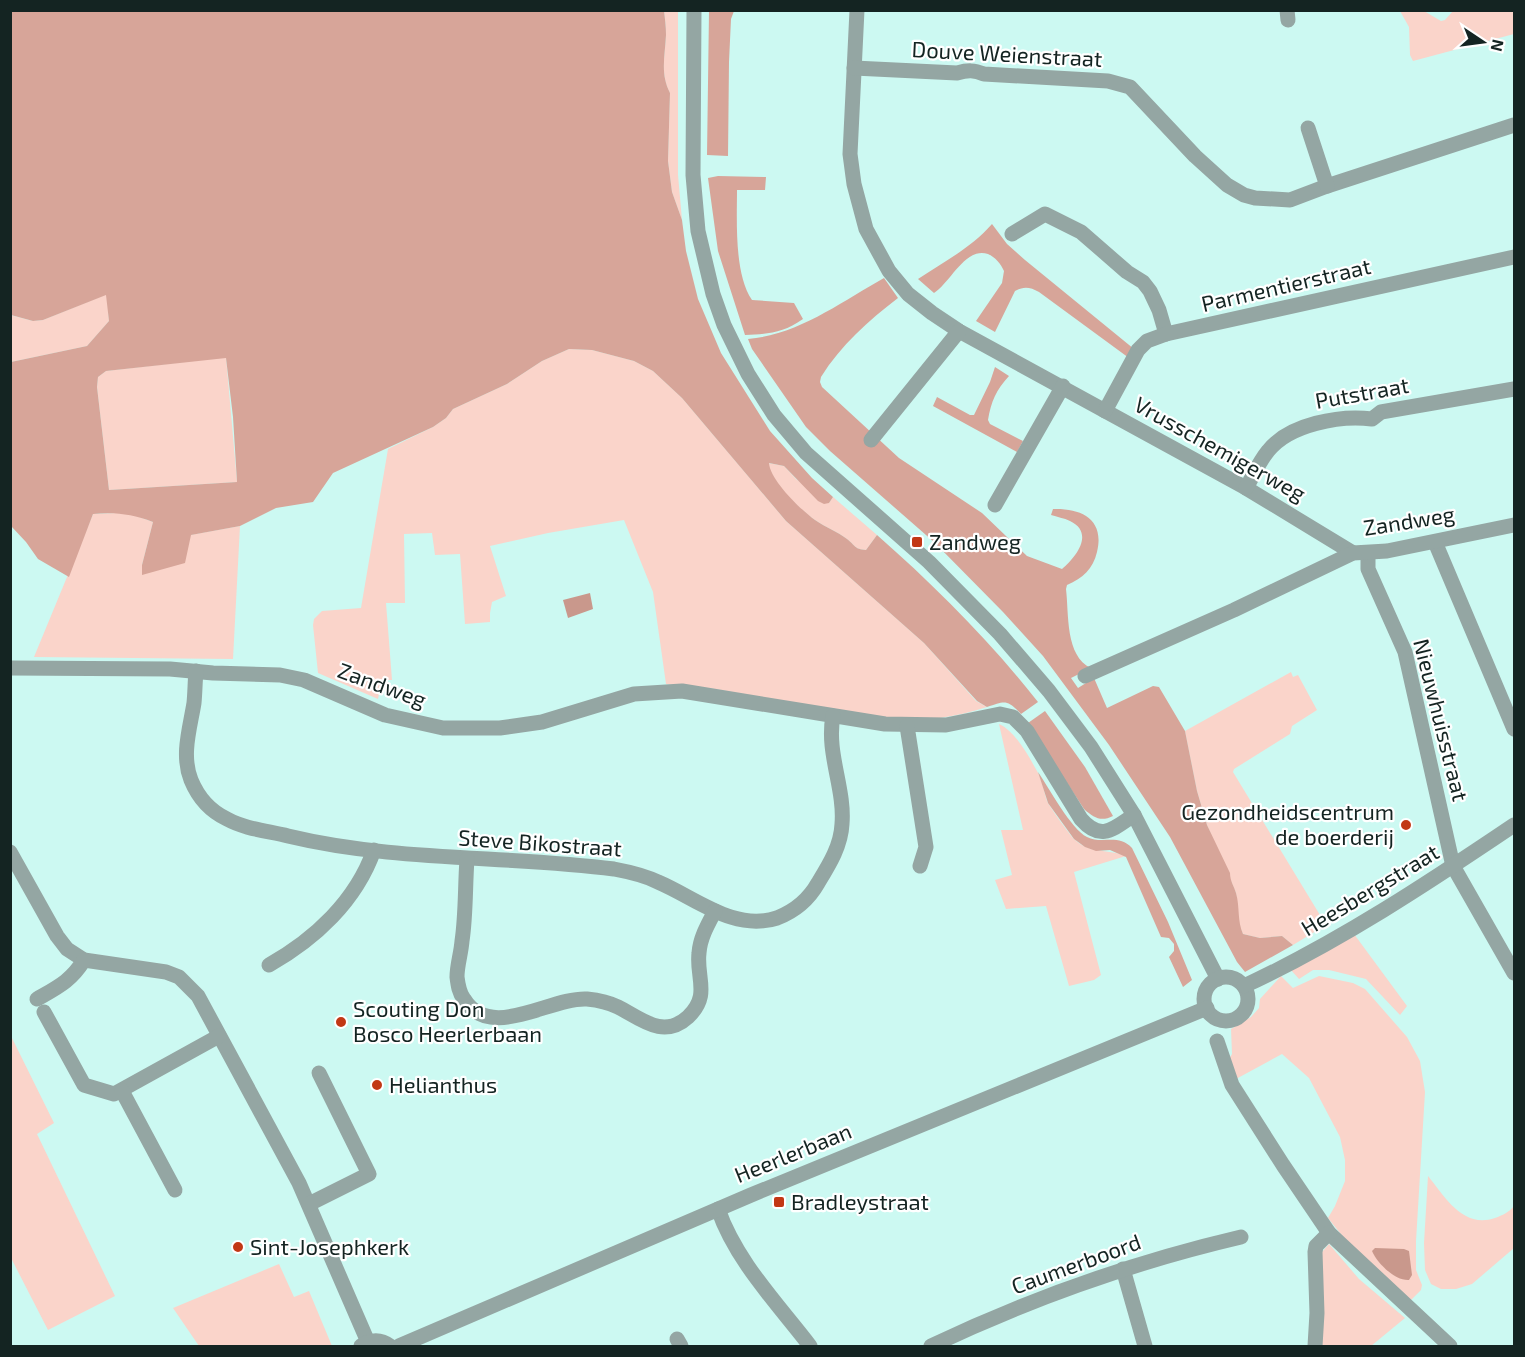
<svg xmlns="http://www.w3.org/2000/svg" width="1525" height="1357" font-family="'Exo 2',sans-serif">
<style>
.green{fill:#fad4ca}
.forest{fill:#d7a599;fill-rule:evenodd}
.water{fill:#c9988c}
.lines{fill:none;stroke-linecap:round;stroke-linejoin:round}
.minor{stroke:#94a6a3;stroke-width:15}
.poi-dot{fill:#c23815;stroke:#fff;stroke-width:2}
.labels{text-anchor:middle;stroke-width:4.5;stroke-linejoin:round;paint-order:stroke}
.street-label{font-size:22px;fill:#142422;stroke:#fff}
.poi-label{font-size:22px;fill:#142422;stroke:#fff;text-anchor:start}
</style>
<rect width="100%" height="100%" fill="#ccf9f2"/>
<!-- green -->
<g class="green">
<path d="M 664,11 L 678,11 L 678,175 L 682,220 L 672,192 L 668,161 L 670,93 C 660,74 665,56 666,35 C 666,27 665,19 664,11 Z"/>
<path d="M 1400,11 L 1424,11 L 1441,21 L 1445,20 L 1453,11 L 1514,11 L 1514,34 L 1413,61 L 1410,55 L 1409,27 Z"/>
<path d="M 107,294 L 109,321 L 87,346 L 11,362 L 10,315 L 33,321 L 43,320 Z"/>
<path d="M 569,349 L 592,350 L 634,361 L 653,371 L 682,398 L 786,521 L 924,643 L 976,701 L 987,707 C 955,717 929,721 895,721 L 715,689 L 666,684 L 653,592 L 624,520 L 548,533 L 490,546 L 506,596 L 492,602 L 490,613 L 490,622 L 465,624 L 460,554 L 435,555 L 432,533 L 404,534 L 405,603 L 386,603 L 392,680 L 382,680 L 378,699 L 318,673 L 313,625 L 314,619 L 322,611 L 361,608 L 388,449 L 433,427 L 446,418 L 453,409 L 507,384 L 542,361 Z"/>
<path d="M 226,357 L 237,482 L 109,490 L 97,387 L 98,377 L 106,371 Z"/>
<path d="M 768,463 L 784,466 L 796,479 L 829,503 L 833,497 L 877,535 L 866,550 C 854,549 856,546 847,539 C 838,532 825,527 815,520 C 800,510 771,482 768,463 Z"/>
<path d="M 117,513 L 131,514 L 153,522 L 142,565 L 142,574 L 190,535 L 240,526 L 233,659 L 34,657 L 93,514 Z"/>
<path d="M 1291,672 L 1293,677 L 1298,675 L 1317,710 L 1292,726 L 1290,734 L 1234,769 L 1233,772 L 1326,925 L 1293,945 L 1282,936 L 1260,938 L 1243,934 L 1239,925 L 1236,893 L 1207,825 L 1197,791 L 1185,731 Z"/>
<path d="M 999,724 C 1015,731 1028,755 1037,771 C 1042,779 1044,792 1047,801 C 1049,806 1070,835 1074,839 C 1089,854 1109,849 1126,856 L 1074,872 L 1101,975 L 1094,980 L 1069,986 L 1046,906 L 1006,909 L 995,880 L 1012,875 L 1001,830 L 1023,830 Z"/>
<path d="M 1354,934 L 1407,1006 L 1400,1015 L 1366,979 L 1329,970 L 1313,970 L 1299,979 L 1291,970 Z"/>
<path d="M 1281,976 L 1293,988 L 1319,976 L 1353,983 L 1365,989 L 1407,1037 L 1420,1061 L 1425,1092 L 1416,1241 L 1416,1270 L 1422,1285 L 1421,1290 L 1410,1301 L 1344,1238 L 1328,1218 L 1335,1206 L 1345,1181 L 1345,1160 L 1340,1137 L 1309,1078 L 1282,1054 L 1236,1079 L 1229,1059 L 1232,1054 L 1231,1029 L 1251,1017 L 1259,1008 L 1260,999 Z"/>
<path d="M 11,1036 L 54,1123 L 37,1134 L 115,1296 L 48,1330 L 11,1258 Z"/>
<path d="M 1428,1176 C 1445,1197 1463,1229 1495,1218 C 1503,1215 1508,1213 1514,1206 L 1514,1248 L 1472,1284 L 1456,1289 L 1441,1289 L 1431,1284 L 1425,1270 L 1424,1243 Z"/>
<path d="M 1329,1244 L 1359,1279 L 1405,1318 L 1371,1346 L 1321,1346 L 1322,1252 Z"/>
<path d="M 279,1264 L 294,1297 L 309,1291 L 332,1346 L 199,1346 L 173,1308 Z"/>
</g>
<!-- forest -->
<g class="forest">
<path d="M 11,10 L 664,11 C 665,19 666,27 666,35 C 665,56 660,74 670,93 L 668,161 L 672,192 L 682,220 L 686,251 L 698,299 L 721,353 L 770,431 L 812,478 L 833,497 L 829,503 L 824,504 L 818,501 L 784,466 L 769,463 C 770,480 801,510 815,520 C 825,527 838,532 847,539 C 856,546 854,549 866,550 L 877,535 C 935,586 990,641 1038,702 L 1021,714 C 1007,699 1005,701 987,707 L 977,701 L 924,643 L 786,521 L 682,398 L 653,371 L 634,361 L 592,350 L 569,349 L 542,361 L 507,384 L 453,409 L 446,418 L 433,427 L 333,473 L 313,502 L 276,508 L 240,526 L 191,535 L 185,563 L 142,575 L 142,565 L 153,522 C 132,514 115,512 93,514 L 69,577 L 38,559 L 26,542 L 11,526 L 11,362 L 87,346 L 109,321 L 106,295 L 43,320 L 33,321 L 11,315 ZM 226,358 L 233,417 L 237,482 L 109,490 L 97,387 L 98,377 L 106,371 Z"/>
<path d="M 709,11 L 734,11 L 731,19 L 729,62 L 728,156 L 707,155 Z"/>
<path d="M 718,176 L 766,177 L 765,190 L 737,190 C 737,221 734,274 752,300 L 794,303 L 803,319 C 783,333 769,334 745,335 L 718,251 L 708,178 Z"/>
<path d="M 992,224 L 1007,244 L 1025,260 L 1134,349 L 1129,358 L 1039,292 C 1030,287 1024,286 1015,291 L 995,332 L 976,321 L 1002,283 L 1004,271 C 1001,264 995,257 988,254 C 966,246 950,283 934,293 L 918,279 C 944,262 972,247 992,224 Z"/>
<path d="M 884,278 L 898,298 C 868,321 841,345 821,377 L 820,382 L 822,387 L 899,458 L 982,513 L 1027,556 L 1062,569 C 1076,557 1095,533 1070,521 C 1064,518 1057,517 1051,515 L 1053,509 C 1081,508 1105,519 1097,552 C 1093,569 1083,578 1067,585 L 1066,589 C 1069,614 1065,656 1091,668 L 1071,678 L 1078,688 L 1094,678 L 1107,708 L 1153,686 L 1159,687 L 1185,731 L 1197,791 L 1207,825 L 1230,873 C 1230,881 1234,886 1236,893 C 1240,907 1237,921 1243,934 L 1260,938 L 1282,936 L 1293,945 L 1245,972 L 1237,962 L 1170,837 L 1109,745 L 1043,656 L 1003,612 L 934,542 L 830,451 L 806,427 L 752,349 L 748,339 C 798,335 841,302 884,278 Z"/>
<path d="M 995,367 L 1009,376 C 996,390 991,402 988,420 L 990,424 L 1023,441 L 1017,452 L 933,406 L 937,397 L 970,415 L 974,415 L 990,382 Z"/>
<path d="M 1045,711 L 1085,767 L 1113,816 C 1101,822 1094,818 1084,809 L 1028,723 Z"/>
<path d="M 1038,772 C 1049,788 1071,829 1087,837 C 1102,845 1118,833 1132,848 L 1168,922 L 1192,980 L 1183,987 L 1169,957 L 1174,951 L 1174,944 L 1169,938 L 1161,937 L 1126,857 L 1110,850 L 1096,851 L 1085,847 L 1074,839 L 1048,803 Z"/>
</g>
<!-- water -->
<g class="water">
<path d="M 590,593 L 593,609 L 568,618 L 563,600 Z"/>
<path d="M 1375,1248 L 1404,1249 L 1409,1251 L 1412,1275 L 1409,1280 C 1395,1281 1377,1263 1372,1251 Z"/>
</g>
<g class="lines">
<!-- minor -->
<g class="minor">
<path d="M 694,10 L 693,175 L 698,231 L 713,294 L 724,325 L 748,374 L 774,415 L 806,453 L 929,562 L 1000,634 L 1049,691 L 1091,747 L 1134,815 L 1218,979"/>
<path d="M 857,10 L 850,154 L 854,184 L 866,229 L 889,271 L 908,294 L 932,313 L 959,331 L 1246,488 L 1353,553"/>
<path d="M 1287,10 L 1288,20"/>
<path d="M 854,68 L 957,73 C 968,70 974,70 984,74 L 1108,81 L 1130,87 L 1195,156 L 1227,185 L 1244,195 L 1255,198 L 1290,200 L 1327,186 L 1514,125"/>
<path d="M 1308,128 L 1327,186"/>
<path d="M 1012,234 L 1045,214 L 1081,232 L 1127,272 L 1143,282 L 1150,291 L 1159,310 L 1166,334"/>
<path d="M 1105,411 L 1138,350 L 1147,341 L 1166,334 L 1514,257"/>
<path d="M 871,440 L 959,331"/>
<path d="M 1246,488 C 1253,476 1259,462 1268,451 C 1289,424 1340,415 1372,419 L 1381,412 L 1514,389"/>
<path d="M 995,505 L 1063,386"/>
<path d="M 1435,542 L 1514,729"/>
<path d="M 1368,553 L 1368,569 L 1405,652 L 1453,866 L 1514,973"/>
<path d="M 10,668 L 170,669 L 213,673 L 280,675 L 304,680 L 385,715 L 443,728 L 500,728 L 542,722 L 634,694 L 682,691 L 885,724 L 946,725 L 1000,714 L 1013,717 L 1027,731 L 1081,819 C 1101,842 1113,829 1134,815"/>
<path d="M 196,671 C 195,682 195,693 194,703 C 190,728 181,755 191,780 C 198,797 210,811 227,819 C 245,829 268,831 288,836 C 396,862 506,855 614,869 C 630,872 644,875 658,882 C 696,898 734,932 777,918 C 795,911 809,899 818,883 C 829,865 841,846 842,824 C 845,788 826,753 833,716"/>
<path d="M 1085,676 L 1234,610 L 1353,553 L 1387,551 L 1514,525"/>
<path d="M 907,726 L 926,847 L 920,866"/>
<path d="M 10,852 L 57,936 L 67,949 L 84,960 L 166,972 L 179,977 L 198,996 L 299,1183 L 368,1342"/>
<path d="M 467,859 C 465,887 466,914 462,941 C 461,954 457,965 457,977 C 458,985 459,993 464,999 C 490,1042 550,997 587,999 C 597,1000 608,1002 618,1007 C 640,1018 663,1040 688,1017 C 711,995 696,978 699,953 C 700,938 708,924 715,911"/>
<path d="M 269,965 C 315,939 356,901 374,850"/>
<circle cx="1226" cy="999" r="22"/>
<path d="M 1244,986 C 1339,942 1428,883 1514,825"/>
<path d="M 37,999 C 58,987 71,981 84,960"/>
<path d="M 44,1012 L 84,1085 L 114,1094 L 219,1036"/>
<path d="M 1217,1041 L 1232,1085 L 1283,1165 L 1329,1233 L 1450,1346"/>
<path d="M 122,1091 L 175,1190"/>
<path d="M 309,1204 L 369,1174 L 319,1073"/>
<path d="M 718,1209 C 736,1261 777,1303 810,1346"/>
<path d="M 1123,1269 L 1145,1346"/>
<path d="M 677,1339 L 681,1346"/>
<path d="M 361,1346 C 371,1339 381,1339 390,1346"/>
<path d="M 399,1346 L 751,1195 L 1207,1008"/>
<path d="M 931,1346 C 1030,1299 1134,1262 1241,1237"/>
<path d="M 1315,1346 L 1317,1313 L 1315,1252 L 1316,1246 L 1329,1233"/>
</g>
</g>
<!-- markers -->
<g class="poi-dot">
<rect x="911" y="536" width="12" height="12" rx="3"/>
<circle cx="1406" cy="825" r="6"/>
<circle cx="341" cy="1022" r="6"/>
<circle cx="377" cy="1085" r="6"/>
<rect x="773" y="1196" width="12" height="12" rx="3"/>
<circle cx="238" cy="1247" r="6"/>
</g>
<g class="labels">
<!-- street labels -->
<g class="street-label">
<text transform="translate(1007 54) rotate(3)" y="8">Douve Weienstraat</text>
<text transform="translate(1286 285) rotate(-13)" y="8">Parmentierstraat</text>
<text transform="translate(1362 393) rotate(-10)" y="8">Putstraat</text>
<text transform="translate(1220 449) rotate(29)" y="8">Vrusschemigerweg</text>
<text transform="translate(1409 521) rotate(-9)" y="8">Zandweg</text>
<text transform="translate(382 685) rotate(20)" y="8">Zandweg</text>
<text transform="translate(1441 720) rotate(76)" y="8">Nieuwhuisstraat</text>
<text transform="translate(540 843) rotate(4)" y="8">Steve Bikostraat</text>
<text transform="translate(1370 890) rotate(-31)" y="8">Heesbergstraat</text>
<text transform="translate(793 1153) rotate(-22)" y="8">Heerlerbaan</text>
<text transform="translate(1076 1264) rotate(-20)" y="8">Caumerboord</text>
</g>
<!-- poi labels -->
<g class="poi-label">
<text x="929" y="550">Zandweg</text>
<text x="1394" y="820" text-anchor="end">Gezondheidscentrum<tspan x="1394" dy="25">de boerderij</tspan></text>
<text x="353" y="1017">Scouting Don<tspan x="353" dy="25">Bosco Heerlerbaan</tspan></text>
<text x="389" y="1093">Helianthus</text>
<text x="791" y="1210">Bradleystraat</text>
<text x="250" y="1255">Sint-Josephkerk</text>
</g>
</g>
<!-- border -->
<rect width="1525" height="1357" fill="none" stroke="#142422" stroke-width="24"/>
<!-- north arrow -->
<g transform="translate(1483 42) rotate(103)" stroke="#ffffff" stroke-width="4.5" paint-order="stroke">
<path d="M0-4.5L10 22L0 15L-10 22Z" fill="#142422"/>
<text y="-9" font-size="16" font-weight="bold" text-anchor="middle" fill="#142422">N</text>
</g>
</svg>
